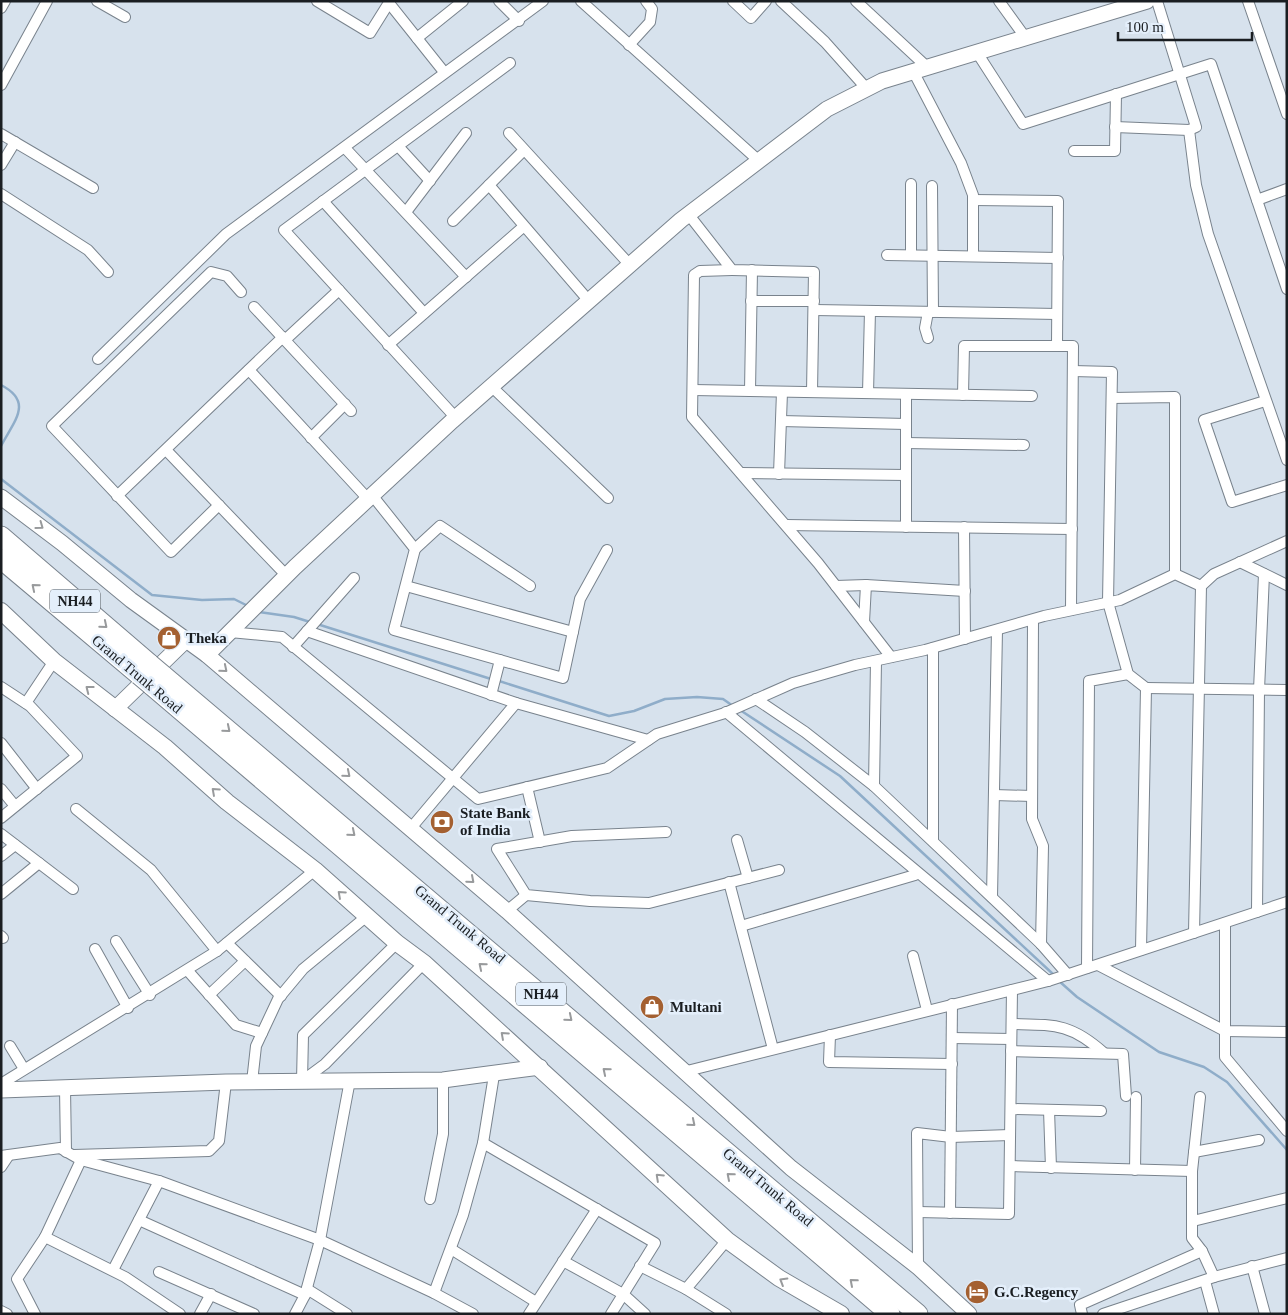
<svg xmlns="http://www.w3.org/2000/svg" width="1288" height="1315" font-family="Georgia,serif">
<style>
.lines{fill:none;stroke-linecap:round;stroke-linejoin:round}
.stream{stroke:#8fadc9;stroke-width:2.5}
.street-casing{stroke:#79838d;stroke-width:12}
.secondary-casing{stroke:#79838d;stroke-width:17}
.primary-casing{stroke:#79838d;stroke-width:18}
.highway-casing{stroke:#79838d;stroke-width:21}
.street{stroke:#fff;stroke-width:10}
.secondary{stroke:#fff;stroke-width:15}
.primary{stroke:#fff;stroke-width:16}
.highway{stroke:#fff;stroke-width:19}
.highway-bridge-casing{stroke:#79838d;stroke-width:21;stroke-linecap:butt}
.highway-bridge{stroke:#fff;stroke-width:19}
.oneway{stroke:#989a9c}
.labels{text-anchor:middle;stroke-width:5;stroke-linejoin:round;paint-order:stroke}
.shield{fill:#e4effb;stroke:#575d63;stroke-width:1}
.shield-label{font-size:14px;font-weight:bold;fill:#1a1e22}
.poi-label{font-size:15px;font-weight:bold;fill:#1a1e22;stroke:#e4effb;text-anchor:start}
.street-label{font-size:15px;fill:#1a1e22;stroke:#e4effb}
</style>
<rect width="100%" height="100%" fill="#d7e2ed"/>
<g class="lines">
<!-- stream -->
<g class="stream">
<path d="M 1,385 C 34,402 14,421 1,446"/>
<path d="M 1,479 L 152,595 L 202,600 L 234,599 L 248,606"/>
<path d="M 259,612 L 294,617 L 310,622"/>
<path d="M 317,624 L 491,679"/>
<path d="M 496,680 L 609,716 L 634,711 L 665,699 L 697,697 L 723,699 L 733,706"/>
<path d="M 740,710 L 840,776 L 1054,975"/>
<path d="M 1059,981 L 1077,997 L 1159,1052 L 1204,1067 L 1227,1082 L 1287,1150"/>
</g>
<!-- street casing -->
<g class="street-casing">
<g id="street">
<path d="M 97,1 L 125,17"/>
<path d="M 317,1 L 370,33 L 390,1"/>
<path d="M 499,1 L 519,21"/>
<path d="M 581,1 L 758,160"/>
<path d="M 733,1 L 751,18 L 766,1"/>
<path d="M 781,1 L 825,42 L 867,89"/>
<path d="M 856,1 L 927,67"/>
<path d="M 999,1 L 1025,37"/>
<path d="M 1248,1 L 1287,114"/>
<path d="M 389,3 L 444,72"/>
<path d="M 1,8 L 5,1"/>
<path d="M 417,38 L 463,1"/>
<path d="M 629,45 L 650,22 L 652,9 L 646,1"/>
<path d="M 976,51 L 1023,124 L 1211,64 L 1287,289"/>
<path d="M 913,71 L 961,163 L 973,195 L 973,256"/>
<path d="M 1,85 L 47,1"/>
<path d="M 1115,127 L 1189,130 L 1196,127 L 1157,1"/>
<path d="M 1189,130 L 1196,185 L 1208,234 L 1287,460"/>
<path d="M 509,133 L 630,265"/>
<path d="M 1,134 L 93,188"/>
<path d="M 398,146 L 430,181"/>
<path d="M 345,148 L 466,277"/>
<path d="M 1074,151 L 1115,151 L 1116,94"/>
<path d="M 1,165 L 15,142"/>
<path d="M 911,184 L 911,255"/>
<path d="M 489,185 L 589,301"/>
<path d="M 932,186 L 933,312"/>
<path d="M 1,194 L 88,250 L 108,272"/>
<path d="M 973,200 L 1058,201 L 1057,346 L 1073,346 L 1071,610"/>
<path d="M 1257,200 L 1287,189"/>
<path d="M 323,201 L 424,313"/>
<path d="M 406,212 L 466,133"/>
<path d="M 689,215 L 732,270 L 814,272 L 812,392"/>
<path d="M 453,221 L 523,151"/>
<path d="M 887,255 L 1058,258"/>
<path d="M 732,270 L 700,271 L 694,275 L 692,417 L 818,563 L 891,657"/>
<path d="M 751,301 L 814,301"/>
<path d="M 254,307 L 351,411"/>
<path d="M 814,310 L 1057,314"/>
<path d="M 928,312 L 925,328 L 928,338"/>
<path d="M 285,340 L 339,290"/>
<path d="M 388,345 L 523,227"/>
<path d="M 98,359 L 226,234 L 543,1"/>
<path d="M 249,370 L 368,499"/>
<path d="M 1073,371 L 1112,372 L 1108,602 L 1128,674 L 1146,688 L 1141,950"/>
<path d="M 492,387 L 608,498"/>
<path d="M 693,390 L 1032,396"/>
<path d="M 750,391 L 752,270"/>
<path d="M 868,393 L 870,311"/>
<path d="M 906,394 L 906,527"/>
<path d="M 963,395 L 964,346 L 1057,346"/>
<path d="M 1112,398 L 1175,397 L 1175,574"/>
<path d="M 1265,401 L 1204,420 L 1232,502 L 1287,485"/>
<path d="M 456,418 L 284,230 L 510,63"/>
<path d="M 781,421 L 906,424"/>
<path d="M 311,438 L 345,404"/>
<path d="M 906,443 L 1024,445"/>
<path d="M 166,450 L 286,575"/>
<path d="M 741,473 L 906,475"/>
<path d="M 779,474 L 782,392"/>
<path d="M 372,495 L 415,549 L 394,630 L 563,678 L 580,599 L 607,550"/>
<path d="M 117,496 L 283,337"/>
<path d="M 219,505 L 171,552 L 52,426 L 211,272 L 227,276 L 241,292"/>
<path d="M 786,525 L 1072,529"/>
<path d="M 964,527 L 965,639"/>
<path d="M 415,549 L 440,526 L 530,586"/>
<path d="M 1240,562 L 1287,585"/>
<path d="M 406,586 L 573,632"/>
<path d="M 836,586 L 866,585"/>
<path d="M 1033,620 L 1032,819 L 1043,846 L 1041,944"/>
<path d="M 864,622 L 866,585 L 965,591"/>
<path d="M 307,631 L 516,703 L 648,740"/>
<path d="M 230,632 L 282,637 L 478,799 L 607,768 L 657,734 L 725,713 L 793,683 L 855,665 L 925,650 L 1044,616 L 1120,600 L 1175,574 L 1201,586"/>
<path d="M 293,647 L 354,578"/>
<path d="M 1,687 L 30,706 L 77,756 L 1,818"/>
<path d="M 1146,688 L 1287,690"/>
<path d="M 491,695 L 500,660"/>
<path d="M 756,699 L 805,732 L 874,786 L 1041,944 L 1068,975"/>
<path d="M 26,703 L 54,661"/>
<path d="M 726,712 L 1048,981"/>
<path d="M 1,743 L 37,789"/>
<path d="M 874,786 L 876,661"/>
<path d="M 527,787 L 540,842"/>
<path d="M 1,789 L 15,806"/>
<path d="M 994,795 L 1032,796"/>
<path d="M 76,809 L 151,870 L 217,951"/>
<path d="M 411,828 L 516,703"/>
<path d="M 666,832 L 572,836 L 497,849 L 526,895 L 590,901 L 649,903 L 779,870"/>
<path d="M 1,834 L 73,889"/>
<path d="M 737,840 L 748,878"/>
<path d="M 933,841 L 933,648"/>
<path d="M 1,856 L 15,845"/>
<path d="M 729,882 L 773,1049"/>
<path d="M 1,894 L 39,863"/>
<path d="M 992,897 L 997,630"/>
<path d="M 507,911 L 526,895"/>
<path d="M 1257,912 L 1259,690 L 1264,574"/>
<path d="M 1225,923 L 1225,1057 L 1287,1131"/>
<path d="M 741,926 L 915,875"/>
<path d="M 1194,933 L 1201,586 L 1214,574 L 1287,541"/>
<path d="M 1,936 L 3,938"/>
<path d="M 116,941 L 150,995"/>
<path d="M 227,943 L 281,996"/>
<path d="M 95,949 L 128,1008"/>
<path d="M 913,956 L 927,1010"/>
<path d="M 1098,965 L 1225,1031 L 1287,1032"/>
<path d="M 1087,968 L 1089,681 L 1128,674"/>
<path d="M 188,971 L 236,1025 L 262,1033"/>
<path d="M 209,995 L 245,961"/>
<path d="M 1012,1024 C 1055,1025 1070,1023 1104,1053"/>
<path d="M 830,1035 L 829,1062 L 952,1064"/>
<path d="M 952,1038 L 1011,1039"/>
<path d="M 10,1046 L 24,1069"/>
<path d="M 1011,1051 L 1123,1054 L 1126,1096"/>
<path d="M 683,1072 L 1048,981 L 1287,902"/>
<path d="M 302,1081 L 303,1035 L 397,943"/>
<path d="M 302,1081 L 325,1064 L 424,963"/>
<path d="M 252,1082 L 256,1046 L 278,999 L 303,969 L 367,916"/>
<path d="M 1,1084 L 217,951 L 315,870"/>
<path d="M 65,1088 L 66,1152"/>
<path d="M 1200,1097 L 1192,1171 L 1192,1238 L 1202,1251 L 1214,1277"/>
<path d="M 1011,1109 L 1101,1111"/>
<path d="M 1049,1110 L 1051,1168"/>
<path d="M 483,1143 L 655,1243 L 611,1314"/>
<path d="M 1194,1152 L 1259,1140"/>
<path d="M 74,1155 L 209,1151 L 219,1141 L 226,1082"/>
<path d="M 1,1156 L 60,1148 L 81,1160 L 159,1181 L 320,1240 L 434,1293 L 473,1314"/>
<path d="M 1010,1166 L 1192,1171"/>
<path d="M 1,1167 L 9,1155"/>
<path d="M 1135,1170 L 1136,1097"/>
<path d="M 430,1199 L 443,1134 L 443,1080"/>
<path d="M 918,1212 L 1009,1214 L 1012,990"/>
<path d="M 950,1213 L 952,1004"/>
<path d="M 139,1220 L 305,1295"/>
<path d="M 1193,1221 L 1287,1198"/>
<path d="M 45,1237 L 125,1277 L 180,1314"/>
<path d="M 451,1249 L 536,1302"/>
<path d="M 563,1261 L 623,1294 L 645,1314"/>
<path d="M 640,1266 L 686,1289 L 726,1314"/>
<path d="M 1252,1266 L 1265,1314"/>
<path d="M 918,1267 L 917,1133 L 951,1137 L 1010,1135"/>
<path d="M 113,1270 L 159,1181"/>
<path d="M 159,1272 L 254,1314"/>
<path d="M 1205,1281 L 1214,1314"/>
<path d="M 307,1289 L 347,1314"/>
<path d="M 686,1289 L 727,1240"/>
<path d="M 434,1293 L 463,1215 L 483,1143 L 494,1075"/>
<path d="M 1,1311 L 7,1314"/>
<path d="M 35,1314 L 17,1279 L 45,1237 L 81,1160"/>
<path d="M 200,1314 L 211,1294"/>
<path d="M 295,1314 L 305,1295 L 320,1240 L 350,1080"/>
<path d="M 529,1314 L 597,1209"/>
<path d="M 1082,1314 L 1080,1305 L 1202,1251"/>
<path d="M 1103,1314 L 1214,1277 L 1287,1258"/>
</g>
</g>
<!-- secondary casing -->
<g class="secondary-casing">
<g id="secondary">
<path d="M 1,497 L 62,543 L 131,600 L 207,655 L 507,911 L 791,1168 L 918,1267 L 969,1314"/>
<path d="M 207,655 L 295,567 L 452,421 L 681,220 L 827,109 L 882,81 L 1147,1"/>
<path d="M 115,709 L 186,640"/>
<path d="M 1,1090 L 226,1082 L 443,1080 L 540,1067"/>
</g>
</g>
<!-- primary casing -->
<g class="primary-casing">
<path id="primary" d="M 1,611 L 54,661 L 165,747 L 227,802 L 315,870 L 397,943 L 424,963 L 727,1240 L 779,1278 L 841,1314"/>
</g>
<!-- highway casing -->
<g class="highway-casing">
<g id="highway">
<path d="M 1,536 L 150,664"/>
<path d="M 1,559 L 139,675"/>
<path d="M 163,675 L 918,1314"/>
<path d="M 151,685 L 890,1314"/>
</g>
</g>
<!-- street -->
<use href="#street" class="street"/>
<!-- secondary -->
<use href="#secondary" class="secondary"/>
<!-- primary -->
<use href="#primary" class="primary"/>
<!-- highway -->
<use href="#highway" class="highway"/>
<!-- highway-bridge casing -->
<g class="highway-bridge-casing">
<g id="highway-bridge">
<path d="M 150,664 L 163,675"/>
<path d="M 139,675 L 151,685"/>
</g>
</g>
<!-- highway-bridge -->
<use href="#highway-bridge" class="highway-bridge"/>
</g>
<!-- one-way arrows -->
<defs><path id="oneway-chevron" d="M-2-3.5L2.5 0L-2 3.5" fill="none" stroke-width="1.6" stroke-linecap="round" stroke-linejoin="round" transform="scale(1.25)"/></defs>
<g class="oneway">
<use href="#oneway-chevron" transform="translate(40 526) rotate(36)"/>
<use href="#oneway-chevron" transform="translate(35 587) rotate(-140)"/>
<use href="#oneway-chevron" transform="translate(104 625) rotate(40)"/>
<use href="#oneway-chevron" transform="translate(224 669) rotate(40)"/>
<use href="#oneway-chevron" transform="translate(89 689) rotate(-142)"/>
<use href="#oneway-chevron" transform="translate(227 729) rotate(40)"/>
<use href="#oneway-chevron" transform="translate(347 774) rotate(40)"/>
<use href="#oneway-chevron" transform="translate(215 791) rotate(-138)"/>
<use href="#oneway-chevron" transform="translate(352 833) rotate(40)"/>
<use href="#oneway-chevron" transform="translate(471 880) rotate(41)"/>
<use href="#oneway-chevron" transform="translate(341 894) rotate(-138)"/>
<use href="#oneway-chevron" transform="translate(482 966) rotate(-140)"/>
<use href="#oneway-chevron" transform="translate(569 1018) rotate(40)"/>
<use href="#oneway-chevron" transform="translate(504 1035) rotate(-138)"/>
<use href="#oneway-chevron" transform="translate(606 1071) rotate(-140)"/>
<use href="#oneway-chevron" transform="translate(692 1123) rotate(40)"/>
<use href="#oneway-chevron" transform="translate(730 1176) rotate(-139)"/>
<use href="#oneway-chevron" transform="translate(659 1177) rotate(-137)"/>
<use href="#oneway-chevron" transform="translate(783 1281) rotate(-149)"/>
<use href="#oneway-chevron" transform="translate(853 1282) rotate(-139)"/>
</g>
<!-- icons -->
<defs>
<g id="shop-disc" transform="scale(1.25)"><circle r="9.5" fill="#a46031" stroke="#e4effb"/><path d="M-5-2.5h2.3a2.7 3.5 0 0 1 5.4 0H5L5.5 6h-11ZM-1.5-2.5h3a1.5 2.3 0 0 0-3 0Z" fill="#fff"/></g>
<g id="bank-disc" transform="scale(1.25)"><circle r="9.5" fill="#a46031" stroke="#e4effb"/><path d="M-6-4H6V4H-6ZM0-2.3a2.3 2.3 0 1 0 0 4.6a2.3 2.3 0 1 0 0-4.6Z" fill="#fff"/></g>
<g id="hotel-disc" transform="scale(1.25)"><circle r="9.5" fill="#a46031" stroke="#e4effb"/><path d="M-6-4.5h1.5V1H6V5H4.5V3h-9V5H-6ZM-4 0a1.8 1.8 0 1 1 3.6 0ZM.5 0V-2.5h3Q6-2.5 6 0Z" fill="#fff"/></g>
</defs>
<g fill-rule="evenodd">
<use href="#shop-disc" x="169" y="638"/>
<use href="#bank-disc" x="442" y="822"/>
<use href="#shop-disc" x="652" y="1007"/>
<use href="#hotel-disc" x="977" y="1292"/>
</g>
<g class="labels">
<!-- shield labels -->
<g class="shield">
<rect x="50" y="589.5" width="50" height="23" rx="4"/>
<rect x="516" y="982.5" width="50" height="23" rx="4"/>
</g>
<g class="shield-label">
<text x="75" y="606">NH44</text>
<text x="541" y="999">NH44</text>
</g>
<!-- poi labels -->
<g class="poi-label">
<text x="186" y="643">Theka</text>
<text x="460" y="818">State Bank<tspan x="460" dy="17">of India</tspan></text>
<text x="670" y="1012">Multani</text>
<text x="994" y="1297">G.C.Regency</text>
</g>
<!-- street labels -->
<g class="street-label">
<text transform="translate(137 674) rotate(40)" y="5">Grand Trunk Road</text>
<text transform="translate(460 924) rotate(40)" y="5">Grand Trunk Road</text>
<text transform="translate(768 1187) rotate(40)" y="5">Grand Trunk Road</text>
</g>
</g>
<!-- border -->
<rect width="1288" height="1315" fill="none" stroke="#1a1e22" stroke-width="5"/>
<!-- scale -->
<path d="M1118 32v8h134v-8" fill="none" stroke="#1a1e22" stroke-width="2.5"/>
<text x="1126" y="32" font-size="15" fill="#1a1e22" stroke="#e4effb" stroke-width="4" paint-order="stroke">100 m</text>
</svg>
